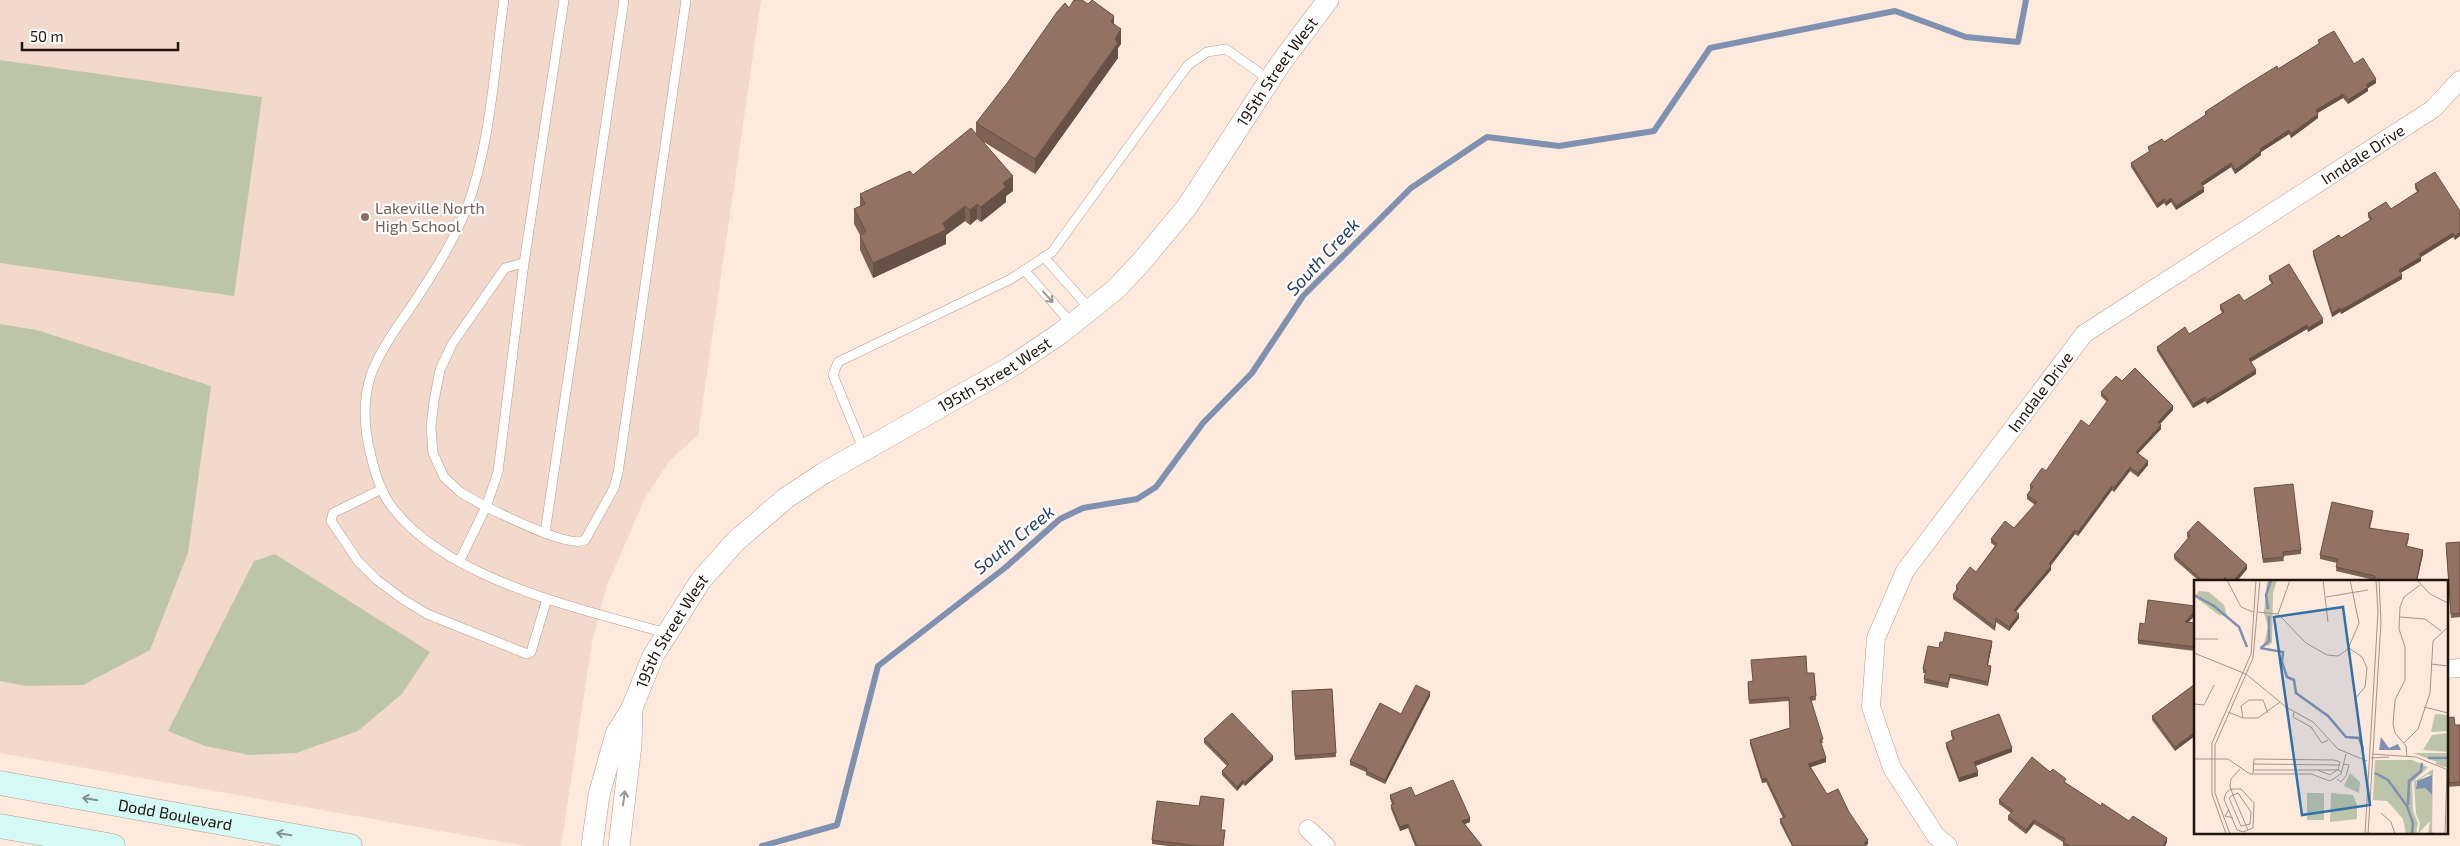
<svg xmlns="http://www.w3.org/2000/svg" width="2460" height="846" font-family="'Exo 2',sans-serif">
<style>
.built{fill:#f2d9cb}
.green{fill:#bcc4a9}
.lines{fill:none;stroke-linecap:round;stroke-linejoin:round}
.stream{stroke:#7f91b0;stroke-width:6}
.service-casing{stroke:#ba9987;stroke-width:10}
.minor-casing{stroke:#ba9987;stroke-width:19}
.tertiary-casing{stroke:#ba9987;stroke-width:22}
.secondary-casing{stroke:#ba9987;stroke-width:25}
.service{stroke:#fff;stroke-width:9}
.minor{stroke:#fff;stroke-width:18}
.tertiary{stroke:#fff;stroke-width:21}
.secondary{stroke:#d5faf5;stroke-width:24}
.wall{fill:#7e6256}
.shaded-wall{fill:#675046}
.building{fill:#937264;stroke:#675046}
.oneway{stroke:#9b9593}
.oneway2{stroke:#84928d}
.education-dot{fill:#8d6e63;stroke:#fff;stroke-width:2}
.labels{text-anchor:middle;stroke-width:4.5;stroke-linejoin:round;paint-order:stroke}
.street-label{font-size:16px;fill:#20140e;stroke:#fff}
.education-label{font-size:16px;fill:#785e54;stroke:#fff;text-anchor:start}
.water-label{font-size:18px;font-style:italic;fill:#26406b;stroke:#fff}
.inset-river{fill:none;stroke:#7f91b0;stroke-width:2.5}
.inset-road{fill:none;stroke:#a5948a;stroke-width:1}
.view{fill:#3071a7;fill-opacity:0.15;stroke:#3071a7;stroke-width:2.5}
.inset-edge{fill:none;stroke:#20140e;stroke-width:2.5}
</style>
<rect width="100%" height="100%" fill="#fee9dd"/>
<!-- built -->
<path class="built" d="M 0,0 L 761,0 L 698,435 L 670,460 L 645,498 L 606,588 L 592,643 L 561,846 L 526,846 L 0,753 Z"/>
<!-- green -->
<g class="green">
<path d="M 0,60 L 262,97 L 234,296 L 0,263 Z"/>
<path d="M 0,324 L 37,330 L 211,386 L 188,553 L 150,650 L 83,685 L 27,686 L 0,681 Z"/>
<path d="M 275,554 L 430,652 L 402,694 L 358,731 L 296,753 L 250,755 L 205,746 L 168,731 L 254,561 Z"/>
</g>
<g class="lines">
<!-- stream -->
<path class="stream" d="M 762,846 L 837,825 L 878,666 L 1006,567 L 1060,519 L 1083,508 L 1137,499 L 1156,487 L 1203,423 L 1252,373 L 1303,296 L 1411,188 L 1487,137 L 1559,146 L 1654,131 L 1710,48 L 1895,11 L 1966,37 L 2018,42 L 2026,0"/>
<!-- service casing -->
<g class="service-casing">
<g id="service">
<path d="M 504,0 C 494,69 491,144 466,210 C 452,245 430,278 409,310 C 395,329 381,350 372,372 C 362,399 364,429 371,456 C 375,473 381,493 392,507 C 447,580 581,609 666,633"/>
<path d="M 1044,257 L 1090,309"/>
<path d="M 524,263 L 498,472 L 486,507 L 460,492 L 444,477 L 433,453 L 431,427 L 434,401 L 440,370 L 452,344 L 505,268 L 524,263 L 564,0"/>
<path d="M 1024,270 L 1072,324"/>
<path d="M 864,451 L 833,375 L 838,362 L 1011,279 L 1052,252 L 1188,65 L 1207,52 L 1226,49 L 1270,80"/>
<path d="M 382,489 L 333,513 L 331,521 L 358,561 L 377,580 L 401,598 L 427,614 L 527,654 L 531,652 L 547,599"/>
<path d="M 545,533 L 624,0"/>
<path d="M 459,562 L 486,507 C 505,515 569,549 585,540 L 614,488 L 618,473 L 686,0"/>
</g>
</g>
<!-- minor casing -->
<g class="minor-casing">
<g id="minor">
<path d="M 2446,669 L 2460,668"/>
<path d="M 1308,829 L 1326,846"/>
<path id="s1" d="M 1948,846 L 1936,836 L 1892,768 L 1871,707 L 1876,638 L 1905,571 L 2084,334 L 2433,109 L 2460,80"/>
</g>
</g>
<!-- tertiary casing -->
<g class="tertiary-casing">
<g id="tertiary">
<path id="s2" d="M 592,846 L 599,795 L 616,734 L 632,708 L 653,656 L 701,580 L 736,541 L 786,498 L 824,473 L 1009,368 L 1061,333 L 1116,289 L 1143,260 L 1187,207 L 1280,64 L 1328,0"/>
<path d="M 619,846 L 631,745 L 632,708"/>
</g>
</g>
<!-- secondary casing -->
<g class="secondary-casing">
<g id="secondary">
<path id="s3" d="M 0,783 L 350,846"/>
<path d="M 0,826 L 113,846"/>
</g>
</g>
<!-- service -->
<use href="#service" class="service"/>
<!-- minor -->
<use href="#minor" class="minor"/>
<!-- tertiary -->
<use href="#tertiary" class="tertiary"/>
<!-- secondary -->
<use href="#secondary" class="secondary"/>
</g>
<!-- wall -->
<g class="wall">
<path d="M 1114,24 L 1121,44 L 1118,48 L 1118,58 L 1035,174 L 984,142 L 1013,191 L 1006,196 L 1006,202 L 981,222 L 977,219 L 970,225 L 965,221 L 946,235 L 946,244 L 873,278 L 860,250 L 860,235 L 854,224 L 854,209 L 860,206 L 860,194 L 913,175 L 976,133 L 976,123 Z"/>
<path d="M 2318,40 L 2354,64 L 2376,83 L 2368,88 L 2368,91 L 2348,104 L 2343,98 L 2317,113 L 2318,118 L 2291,138 L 2289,134 L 2261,152 L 2261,155 L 2235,174 L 2231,167 L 2202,186 L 2204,192 L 2176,210 L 2171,202 L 2166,206 L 2164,203 L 2157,208 L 2131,167 L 2131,163 L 2149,152 L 2148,147 L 2164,142 L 2205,116 L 2205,112 L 2278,69 L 2319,44 Z"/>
<path d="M 2415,184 L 2460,211 L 2455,240 L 2453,237 L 2421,257 L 2421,261 L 2400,273 L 2402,279 L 2341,314 L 2340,312 L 2332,317 L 2313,255 L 2313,251 L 2341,238 L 2370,220 L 2368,217 L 2368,213 L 2391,209 L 2417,192 L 2415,188 Z"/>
<path d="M 2269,276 L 2323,323 L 2308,332 L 2307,329 L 2251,362 L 2256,374 L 2207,404 L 2205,401 L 2193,408 L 2157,351 L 2157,347 L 2189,334 L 2222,313 L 2220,309 L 2220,305 L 2244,301 L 2272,284 L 2269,280 Z"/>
<path d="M 2122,381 L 2173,410 L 2160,424 L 2161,429 L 2138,453 L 2148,465 L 2138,477 L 2130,471 L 2114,492 L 2112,490 L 2078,536 L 2075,534 L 2051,565 L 2051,570 L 2016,611 L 2019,618 L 2009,631 L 1996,622 L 1995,631 L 1953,599 L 1953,595 L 1956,590 L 1956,586 L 1976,572 L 1995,546 L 1991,543 L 1991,539 L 2014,528 L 2035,505 L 2027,499 L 2027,495 L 2031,489 L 2030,489 L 2030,485 L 2046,471 L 2089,426 L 2107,402 L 2101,396 L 2101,392 Z"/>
<path d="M 2254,488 L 2301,550 L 2301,554 L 2283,556 L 2284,561 L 2263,563 Z"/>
<path d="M 2373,515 L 2370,528 L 2409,538 L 2407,546 L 2423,554 L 2417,581 L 2374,581 L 2374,580 L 2336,571 L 2337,563 L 2320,559 L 2320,555 Z"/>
<path d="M 2187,533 L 2247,569 L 2237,581 L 2199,581 L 2174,559 L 2174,555 L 2188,538 L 2187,537 Z"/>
<path d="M 2460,542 L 2460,617 L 2451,618 L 2446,547 Z"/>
<path d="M 2195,606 L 2195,615 L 2189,622 L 2195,623 L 2195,651 L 2138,644 L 2138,640 L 2145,624 Z"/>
<path d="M 1943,642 L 1992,645 L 1988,665 L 1991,670 L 1988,686 L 1950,678 L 1948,688 L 1924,683 L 1925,673 L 1923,673 L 1923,669 Z"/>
<path d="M 1807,673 L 1814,673 L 1816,700 L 1811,701 L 1823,743 L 1821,743 L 1826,762 L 1811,767 L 1827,794 L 1849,812 L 1868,844 L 1866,846 L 1792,846 L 1780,823 L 1780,819 L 1783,818 L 1766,782 L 1762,783 L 1750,744 L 1750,740 L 1790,728 L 1789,701 L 1749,704 L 1748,682 Z"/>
<path d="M 2195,684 L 2175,751 L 2152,720 L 2152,716 Z"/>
<path d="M 1332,689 L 1336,757 L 1295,760 L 1292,691 Z"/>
<path d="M 1430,696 L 1385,784 L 1366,775 L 1366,772 L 1350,765 L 1350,761 L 1401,714 Z"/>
<path d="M 2446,718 L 2455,725 L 2460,725 L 2460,786 L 2446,787 Z"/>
<path d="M 1951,731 L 2012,752 L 1976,766 L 1978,776 L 1959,782 L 1946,747 L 1946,743 L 1953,740 L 1951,735 Z"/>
<path d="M 1204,739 L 1273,760 L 1245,786 L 1243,784 L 1237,791 L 1222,775 L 1222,771 L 1227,766 L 1204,743 Z"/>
<path d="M 2050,772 L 2101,806 L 2167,842 L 2165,846 L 2063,846 L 2063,842 L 2034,824 L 2026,834 L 2008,820 L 2008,816 L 2011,813 L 1999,804 L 1999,800 Z"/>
<path d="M 1390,795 L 1415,796 L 1470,822 L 1465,824 L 1482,846 L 1415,846 L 1408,828 L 1400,831 L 1391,809 L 1391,805 L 1392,804 L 1390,799 Z"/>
<path d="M 1199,806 L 1225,834 L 1223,846 L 1168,846 L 1152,844 L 1152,840 Z"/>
</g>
<!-- shaded-wall -->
<g class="shaded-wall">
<path d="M 1114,16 L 1114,31 L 1111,22 Z"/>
<path d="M 1121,29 L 1121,44 L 1118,48 L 1118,58 L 1035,174 L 1035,159 Z"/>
<path d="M 2376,79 L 2376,83 L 2368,88 L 2368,91 L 2348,104 L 2348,100 L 2366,85 Z"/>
<path d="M 2343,94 L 2343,98 L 2316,114 L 2316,110 Z"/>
<path d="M 2318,114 L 2318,118 L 2291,138 L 2291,134 Z"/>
<path d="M 2289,130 L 2289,134 L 2261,152 L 2261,155 L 2235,174 L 2235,170 L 2260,149 Z"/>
<path d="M 2231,163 L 2231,167 L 2201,187 L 2201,183 Z"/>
<path d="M 1013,176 L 1013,191 L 1006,196 L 1006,202 L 981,222 L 981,207 L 1003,183 Z"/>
<path d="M 2204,188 L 2204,192 L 2176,210 L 2176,206 Z"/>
<path d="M 2171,198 L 2171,202 L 2166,206 L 2166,202 Z"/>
<path d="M 2164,199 L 2164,203 L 2157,208 L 2157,204 Z"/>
<path d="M 977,204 L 977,219 L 970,225 L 970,210 Z"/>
<path d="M 965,206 L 965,221 L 946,235 L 946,244 L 873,278 L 873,263 L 943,223 Z"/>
<path d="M 2460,232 L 2460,236 L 2455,240 L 2455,236 Z"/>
<path d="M 2453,233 L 2453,237 L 2421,257 L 2421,261 L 2399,274 L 2399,270 L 2419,254 Z"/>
<path d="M 2402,275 L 2402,279 L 2341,314 L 2341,310 Z"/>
<path d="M 2340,308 L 2340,312 L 2332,317 L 2332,313 Z"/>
<path d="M 2323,319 L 2323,323 L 2308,332 L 2308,328 Z"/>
<path d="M 2307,325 L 2307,329 L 2249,363 L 2249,359 Z"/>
<path d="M 2256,370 L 2256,374 L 2207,404 L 2207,400 Z"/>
<path d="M 2205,397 L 2205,401 L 2193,408 L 2193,404 Z"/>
<path d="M 2173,406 L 2173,410 L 2158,426 L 2158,422 Z"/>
<path d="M 2161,425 L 2161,429 L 2136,456 L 2136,452 Z"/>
<path d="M 2148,461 L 2148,465 L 2138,477 L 2138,473 Z"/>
<path d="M 2130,467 L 2130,471 L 2114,492 L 2114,488 Z"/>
<path d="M 2112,486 L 2112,490 L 2078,536 L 2078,532 Z"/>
<path d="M 2075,530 L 2075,534 L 2049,568 L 2049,564 Z"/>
<path d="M 2423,550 L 2423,554 L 2417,581 L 2416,581 Z"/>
<path d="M 2247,565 L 2247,569 L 2237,581 L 2233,581 Z"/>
<path d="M 2051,566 L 2051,570 L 2014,614 L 2014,610 Z"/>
<path d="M 2195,611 L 2195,615 L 2185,626 L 2185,622 Z"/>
<path d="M 2019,614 L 2019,618 L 2009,631 L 2009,627 Z"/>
<path d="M 1992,641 L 1992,645 L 1987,669 L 1987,665 Z"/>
<path d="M 1430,692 L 1430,696 L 1385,784 L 1385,780 Z"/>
<path d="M 2195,732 L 2195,736 L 2175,751 L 2175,747 Z"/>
<path d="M 2012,748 L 2012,752 L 1974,766 L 1974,762 Z"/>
<path d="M 1273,756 L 1273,760 L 1245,786 L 1245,782 Z"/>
<path d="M 1826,758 L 1826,762 L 1808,768 L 1808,764 Z"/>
<path d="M 1978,772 L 1978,776 L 1959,782 L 1959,778 Z"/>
<path d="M 1766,778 L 1766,782 L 1762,783 L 1762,779 Z"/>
<path d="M 1243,780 L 1243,784 L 1237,791 L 1237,787 Z"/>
<path d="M 1470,818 L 1470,822 L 1462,825 L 1462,821 Z"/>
<path d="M 2034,820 L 2034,824 L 2026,834 L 2026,830 Z"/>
<path d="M 1408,824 L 1408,828 L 1400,831 L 1400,827 Z"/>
<path d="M 2167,838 L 2167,842 L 2165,846 L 2163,846 Z"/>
<path d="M 1868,840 L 1868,844 L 1865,846 L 1864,843 Z"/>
</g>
<!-- building -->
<g class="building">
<path d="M 1074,0 L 1082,0 L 1088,4 L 1092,0 L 1114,16 L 1111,22 L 1121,29 L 1115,39 L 1118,43 L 1035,159 L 976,123 L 1008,82 L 1057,12 L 1065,3 L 1069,8 Z"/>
<path d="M 2334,31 L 2354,64 L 2363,58 L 2376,79 L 2366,85 L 2368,87 L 2348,100 L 2343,94 L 2316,110 L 2318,114 L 2291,134 L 2289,130 L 2260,149 L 2261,151 L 2235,170 L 2231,163 L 2201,183 L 2204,188 L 2176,206 L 2171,198 L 2166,202 L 2164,199 L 2157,204 L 2131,163 L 2150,151 L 2148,147 L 2162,139 L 2164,142 L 2207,114 L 2205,112 L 2243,87 L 2277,66 L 2278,69 L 2320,43 L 2318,40 Z"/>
<path d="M 971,128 L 1013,176 L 1003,183 L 1006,187 L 981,207 L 977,204 L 970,210 L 965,206 L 943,223 L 946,230 L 873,263 L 860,236 L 866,231 L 854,209 L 865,204 L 860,194 L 910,171 L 913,175 Z"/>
<path d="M 2435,172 L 2460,211 L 2460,232 L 2455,236 L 2453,233 L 2419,254 L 2421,257 L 2399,270 L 2402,275 L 2341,310 L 2340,308 L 2332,313 L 2313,251 L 2339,235 L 2341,238 L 2372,219 L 2368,213 L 2386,202 L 2391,209 L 2419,191 L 2415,184 Z"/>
<path d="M 2289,264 L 2323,319 L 2308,328 L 2307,325 L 2249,359 L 2256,370 L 2207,400 L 2205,397 L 2193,404 L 2157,347 L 2185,327 L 2189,334 L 2224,312 L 2220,305 L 2239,294 L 2244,301 L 2273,283 L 2269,276 Z"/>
<path d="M 2135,368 L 2173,406 L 2158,422 L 2161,425 L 2136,452 L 2148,461 L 2138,473 L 2130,467 L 2114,488 L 2112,486 L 2078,532 L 2075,530 L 2049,564 L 2051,566 L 2014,610 L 2019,614 L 2009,627 L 1996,618 L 1995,627 L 1953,595 L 1958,588 L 1956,586 L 1970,567 L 1976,572 L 1997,544 L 1991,539 L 2005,521 L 2014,528 L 2037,502 L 2027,495 L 2033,487 L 2030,485 L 2042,468 L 2046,471 L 2081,420 L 2089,426 L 2108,400 L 2101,392 L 2116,376 L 2122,381 Z"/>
<path d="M 2293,484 L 2301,550 L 2283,552 L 2284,557 L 2263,559 L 2254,488 Z"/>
<path d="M 2332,502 L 2373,511 L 2369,528 L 2409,534 L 2406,546 L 2423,550 L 2416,581 L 2374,581 L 2375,576 L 2336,567 L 2338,559 L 2320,555 Z"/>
<path d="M 2198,521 L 2247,565 L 2233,581 L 2229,581 L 2225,577 L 2222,581 L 2203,581 L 2174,555 L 2190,536 L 2187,533 Z"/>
<path d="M 2460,542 L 2460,613 L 2451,614 L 2446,543 Z"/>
<path d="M 2148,600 L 2195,606 L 2195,611 L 2185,622 L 2195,623 L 2195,647 L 2138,640 L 2140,623 L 2145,624 Z"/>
<path d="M 1945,632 L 1992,641 L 1987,665 L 1991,666 L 1988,682 L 1950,674 L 1948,684 L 1924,679 L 1926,670 L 1923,669 L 1928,646 L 1939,648 L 1940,642 L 1943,642 Z"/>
<path d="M 1806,656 L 1807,673 L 1814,673 L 1816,696 L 1810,697 L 1823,739 L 1820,740 L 1826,758 L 1808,764 L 1827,794 L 1838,789 L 1849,812 L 1868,840 L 1864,843 L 1866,846 L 1793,846 L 1780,819 L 1785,817 L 1766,778 L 1762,779 L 1750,740 L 1790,728 L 1789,697 L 1749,700 L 1748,682 L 1753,681 L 1751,660 Z"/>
<path d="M 2195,684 L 2195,732 L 2175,747 L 2152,716 Z"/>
<path d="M 1416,685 L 1430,692 L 1385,780 L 1366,771 L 1367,768 L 1350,761 L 1380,703 L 1401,714 Z"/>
<path d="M 1332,689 L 1336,753 L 1295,756 L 1292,691 Z"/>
<path d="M 1232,713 L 1273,756 L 1245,782 L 1243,780 L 1237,787 L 1222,771 L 1229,764 L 1204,739 Z"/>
<path d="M 1999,714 L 2012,748 L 1974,762 L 1978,772 L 1959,778 L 1946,743 L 1954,739 L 1951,731 Z"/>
<path d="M 2454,717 L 2455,725 L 2460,725 L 2460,782 L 2446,783 L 2446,718 Z"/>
<path d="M 2032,757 L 2050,772 L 2053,769 L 2066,779 L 2064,782 L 2101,806 L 2102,803 L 2129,821 L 2133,816 L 2167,838 L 2163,846 L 2067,846 L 2068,845 L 2063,842 L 2065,839 L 2034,820 L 2026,830 L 2008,816 L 2013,811 L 1999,800 Z"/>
<path d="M 1453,780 L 1470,818 L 1462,821 L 1482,846 L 1417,846 L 1408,824 L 1400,827 L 1391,805 L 1394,804 L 1390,795 L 1411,787 L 1415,796 Z"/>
<path d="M 1201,796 L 1224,799 L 1221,830 L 1225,830 L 1223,846 L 1197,846 L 1152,840 L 1157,801 L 1199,806 Z"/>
</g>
<!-- one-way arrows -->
<defs><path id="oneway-shaft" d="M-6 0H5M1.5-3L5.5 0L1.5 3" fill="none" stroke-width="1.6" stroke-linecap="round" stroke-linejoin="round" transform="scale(1.25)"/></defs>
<g class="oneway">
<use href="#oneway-shaft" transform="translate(1048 297) rotate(48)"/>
<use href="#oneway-shaft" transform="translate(624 798) rotate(-82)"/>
</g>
<g class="oneway2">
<use href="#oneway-shaft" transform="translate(90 799) rotate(-170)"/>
<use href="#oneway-shaft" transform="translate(284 834) rotate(-170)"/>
</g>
<!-- markers -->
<circle class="education-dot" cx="365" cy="217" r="5"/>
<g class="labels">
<!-- street labels -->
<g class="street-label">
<text dy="6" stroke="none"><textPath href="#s2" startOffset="1072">195th Street West</textPath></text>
<text dy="6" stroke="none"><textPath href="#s1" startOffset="932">Inndale Drive</textPath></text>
<text dy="6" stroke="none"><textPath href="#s2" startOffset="652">195th Street West</textPath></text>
<text dy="6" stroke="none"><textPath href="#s1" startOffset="528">Inndale Drive</textPath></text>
<text dy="6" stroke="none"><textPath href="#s2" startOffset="232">195th Street West</textPath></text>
<text dy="6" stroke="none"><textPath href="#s3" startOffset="178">Dodd Boulevard</textPath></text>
</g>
<!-- education labels -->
<g class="education-label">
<text x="375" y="214">Lakeville North<tspan x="375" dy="18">High School</tspan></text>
</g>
<!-- water labels -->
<g class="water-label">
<text transform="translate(1323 257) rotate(-47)" y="6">South Creek</text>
<text transform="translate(1014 540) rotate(-39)" y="6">South Creek</text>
</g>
</g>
<!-- overview -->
<g transform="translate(2194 580)">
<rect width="254" height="254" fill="#fee9dd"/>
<path d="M 73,0 L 83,0 L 79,13 L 78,63 L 74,66 L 70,64 L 74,47 L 70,33 ZM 5,11 L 15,12 L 30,25 L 33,36 L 25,35 L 1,17 ZM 241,134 L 254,135 L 254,151 L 237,152 ZM 254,153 L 254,172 L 229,170 L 238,155 ZM 219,173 L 254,173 L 254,188 L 241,184 L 243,182 ZM 181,180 L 218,180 L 234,187 L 218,203 L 219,231 L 224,243 L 222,254 L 212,254 L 209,239 L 193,221 L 179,220 ZM 239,189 L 238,252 L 241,254 L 234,254 L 236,241 L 224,254 L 226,243 L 222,234 L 220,202 ZM 234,194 L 238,196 L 237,215 L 231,208 L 222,207 L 222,202 ZM 156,193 L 166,202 L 165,213 L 150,206 ZM 113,213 L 130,213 L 130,240 L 113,240 ZM 137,213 L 159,215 L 163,225 L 163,239 L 136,242 Z" fill="#bcc4a9" fill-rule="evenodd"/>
<path d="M 187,157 L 195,168 L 204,164 L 207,170 L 185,170 ZM 238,195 L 238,215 L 231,208 L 222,209 L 223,201 Z" fill="#7f91b0"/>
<path class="inset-river" d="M 0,15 L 20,26 L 45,47 L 53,67M 74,29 L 72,15 L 77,0M 66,68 L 89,72 L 88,82 L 93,97 L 100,100 L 102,113 L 134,136 L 152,157 L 165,158 L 169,169M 67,68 L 75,61 L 75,36M 234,178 L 254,178M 181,193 L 194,200 L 213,226 L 219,243 L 218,254M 214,225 L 215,201 L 227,191 L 228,183"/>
<path class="inset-road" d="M 33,0 L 47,27 L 59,32M 129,0 L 134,42M 223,0 L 236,14 L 254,23M 132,17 L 174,10M 63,32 L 84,34 L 112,63 L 133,75 L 144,76 L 154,69 L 165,43 L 156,0M 84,34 L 96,0M 206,37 L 231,39 L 247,51M 0,59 L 24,59M 155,68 L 168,77 L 173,88 L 171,107 L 160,120M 0,73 L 52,94 L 92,127 L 119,142 L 144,169 L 173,181M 237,84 L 254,86M 0,124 L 10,125 L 20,105M 230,127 L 254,133M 34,132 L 49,138 L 64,138 L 86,122M 100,132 L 99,137 L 117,147 L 128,163 L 134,160M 49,138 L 47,126 L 55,120 L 69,120 L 74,133M 210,163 L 224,149 L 236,113 L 239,61 L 254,47M 178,174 L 222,177 L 254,190M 213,177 L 212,166 L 201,153 L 199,144 L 201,120 L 211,100 L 211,67 L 205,49 L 206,27 L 210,17 L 226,5M 177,178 L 195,177M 0,179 L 34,179 L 56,194 L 117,194 L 136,201 L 147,194 L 152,174M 59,184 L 145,185M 59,190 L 124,190 L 136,195 L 143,190M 124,190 L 144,190M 59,194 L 60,179 L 140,180 L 146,182 L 144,190 L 148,192M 143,199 L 147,202 L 152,196 L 155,185 L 150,184M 39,215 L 35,218 L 47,246 L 56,244 L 57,232 L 44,213 L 39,215 L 37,209 L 32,213 L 30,219 L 43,250 L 49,252 L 59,248 L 60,223 L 47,209 L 37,209 L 36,206 L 37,199 L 46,189M 39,215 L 54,250M 35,229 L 31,236 L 39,238M 187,233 L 197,242 L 201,254M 32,254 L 18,214 L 18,163 L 57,74 L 62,0M 36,254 L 21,213 L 21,165 L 59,78 L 66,0M 171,254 L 184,32 L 182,0M 174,254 L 187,42 L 185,0M 251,254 L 253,190"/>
<path class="view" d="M 149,27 L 176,225 L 108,235 L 80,37 Z"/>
<rect width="254" height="254" class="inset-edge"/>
</g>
<!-- scale -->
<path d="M22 42v8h156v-8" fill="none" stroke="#20140e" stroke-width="2.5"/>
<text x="30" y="42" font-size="15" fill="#20140e" stroke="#ffffff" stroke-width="4" paint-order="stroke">50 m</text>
</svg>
